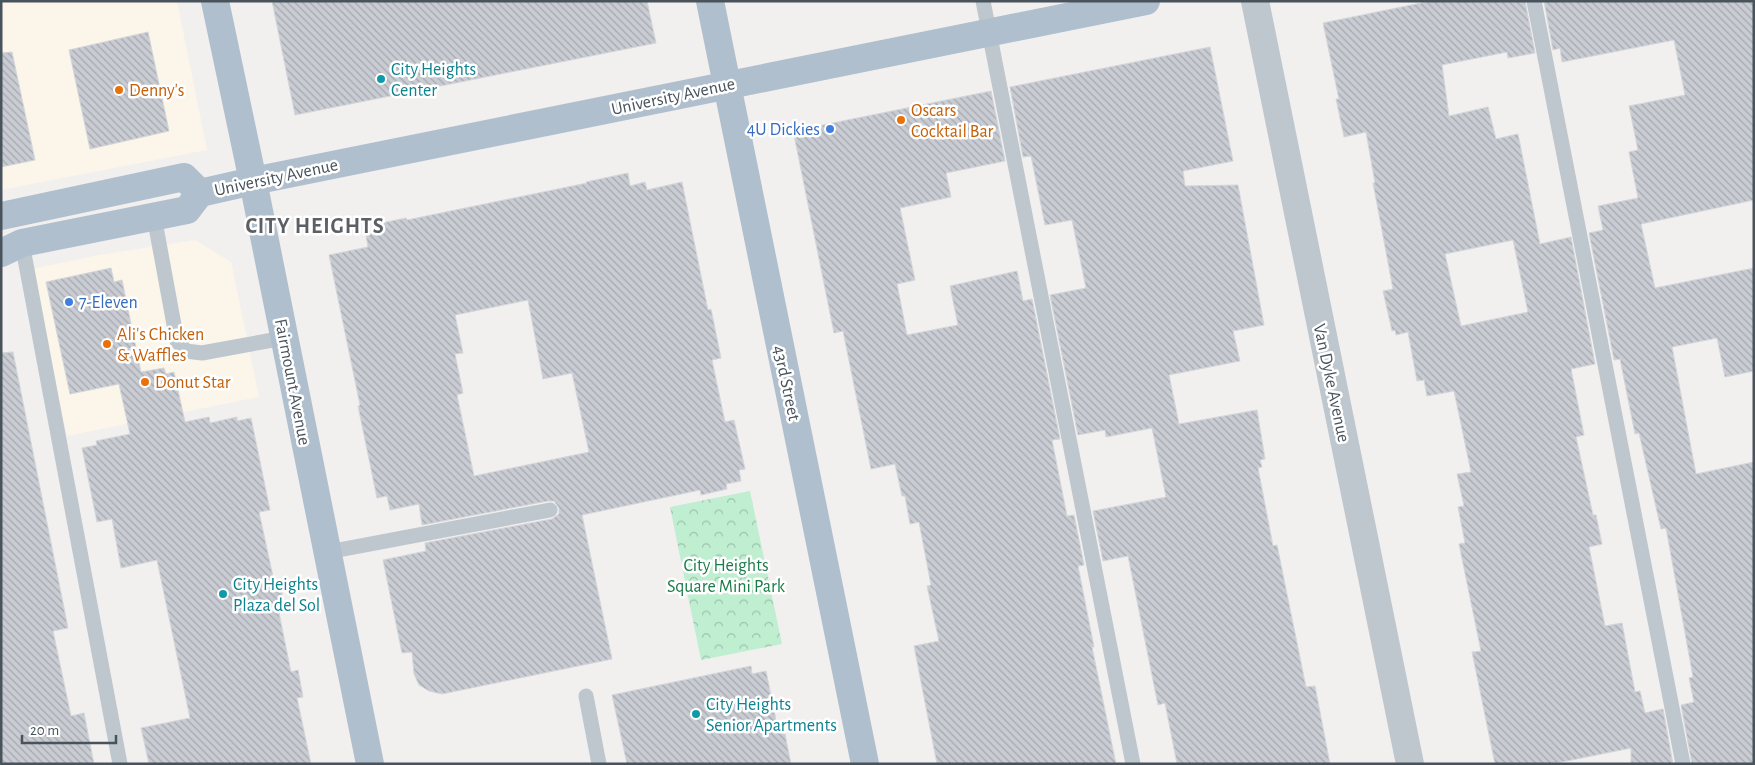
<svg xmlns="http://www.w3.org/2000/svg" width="1755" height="765" font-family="'Alegreya Sans',sans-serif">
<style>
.commercial{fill:#fbf6e9}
.park{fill:url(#park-crowns)}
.building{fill:url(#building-back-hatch);stroke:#d3d6da;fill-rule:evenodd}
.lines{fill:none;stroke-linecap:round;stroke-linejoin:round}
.service{stroke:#bec7ce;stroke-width:15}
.minor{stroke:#bec7ce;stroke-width:28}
.primary{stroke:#b0bfcd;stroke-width:28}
.culture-dot{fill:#0f9aa8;stroke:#fff;stroke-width:2}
.food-dot{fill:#e8710a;stroke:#fff;stroke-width:2}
.shop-dot{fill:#3f7fe0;stroke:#fff;stroke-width:2}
.labels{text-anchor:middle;stroke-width:5;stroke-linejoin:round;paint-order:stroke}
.culture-label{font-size:18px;fill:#0d838f;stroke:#fff;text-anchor:start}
.food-label{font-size:18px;fill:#c56008;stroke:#fff;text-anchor:start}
.street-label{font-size:18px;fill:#48535c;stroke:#fff}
.shop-label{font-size:18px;fill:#366cbe;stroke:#fff;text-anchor:end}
.park-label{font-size:18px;fill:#1a7c48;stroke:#fff}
.district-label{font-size:22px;font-weight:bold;letter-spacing:1px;fill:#5c6064;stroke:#fff}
</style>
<defs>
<pattern id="park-crowns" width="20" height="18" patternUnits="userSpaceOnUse" patternTransform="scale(1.25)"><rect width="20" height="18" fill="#bfeed0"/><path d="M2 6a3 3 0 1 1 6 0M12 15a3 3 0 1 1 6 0" fill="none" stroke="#9dc3ac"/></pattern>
<pattern id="building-back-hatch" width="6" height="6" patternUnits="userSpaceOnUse" patternTransform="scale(1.25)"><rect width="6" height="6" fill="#c9ccd2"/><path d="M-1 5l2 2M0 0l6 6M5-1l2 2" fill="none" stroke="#a5a8ae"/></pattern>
</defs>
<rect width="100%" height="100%" fill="#f2efef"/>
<!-- commercial -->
<g class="commercial">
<path d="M 1,1 L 177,1 L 207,150 L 1,190 Z"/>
<path d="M 195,240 L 231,262 L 259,397 L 67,436 L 32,269 L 99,255 Z"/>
</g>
<!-- park -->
<path class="park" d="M 750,491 L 782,644 L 701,660 L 670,507 Z"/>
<!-- building -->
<g class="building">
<path d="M 272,1 L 647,1 L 656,43 L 295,115 Z"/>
<path d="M 1431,1 L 1525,1 L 1535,53 L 1508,58 L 1507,52 L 1442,65 L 1449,116 L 1488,107 L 1496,139 L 1518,134 L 1540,244 L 1571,237 L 1595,364 L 1571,369 L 1584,435 L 1576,437 L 1593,515 L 1596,515 L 1602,544 L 1589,547 L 1605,626 L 1622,623 L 1635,692 L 1640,691 L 1645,713 L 1663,709 L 1673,764 L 1631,764 L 1631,748 L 1552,764 L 1495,764 L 1472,652 L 1481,651 L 1459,544 L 1465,543 L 1458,507 L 1464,506 L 1457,474 L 1471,472 L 1454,391 L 1427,396 L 1424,380 L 1417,381 L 1408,332 L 1396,335 L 1395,330 L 1392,331 L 1383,291 L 1393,289 L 1373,183 L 1375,183 L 1366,132 L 1344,137 L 1336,99 L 1339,99 L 1323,23 ZM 1513,240 L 1528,312 L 1461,326 L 1445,254 Z"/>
<path d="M 1544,1 L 1754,1 L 1754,200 L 1641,224 L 1655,288 L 1754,268 L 1754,371 L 1725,377 L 1717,338 L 1672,347 L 1696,474 L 1754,462 L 1754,764 L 1692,764 L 1681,705 L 1694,702 L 1689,678 L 1693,677 L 1666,528 L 1661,529 L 1639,433 L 1635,434 L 1620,359 L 1614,360 L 1589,233 L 1603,230 L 1598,206 L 1638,198 L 1629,152 L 1638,150 L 1629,106 L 1685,95 L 1674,40 L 1562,62 L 1560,48 L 1553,50 Z"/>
<path d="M 148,32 L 169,131 L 90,149 L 69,50 Z"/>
<path d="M 1210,47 L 1233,161 L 1183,171 L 1185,186 L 1238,185 L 1264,325 L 1233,331 L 1240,361 L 1169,375 L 1179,424 L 1257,410 L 1265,459 L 1260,460 L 1262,467 L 1258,468 L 1273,546 L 1277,545 L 1306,687 L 1315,686 L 1330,764 L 1177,764 L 1165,703 L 1158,705 L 1128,556 L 1103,561 L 1093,511 L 1166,497 L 1152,428 L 1106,437 L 1105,430 L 1078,435 L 1050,295 L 1086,288 L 1072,220 L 1045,225 L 1031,156 L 1023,157 L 1010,87 Z"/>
<path d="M 12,52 L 35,160 L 1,167 L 1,53 Z"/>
<path d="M 991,91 L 1005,161 L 946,173 L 951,197 L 900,208 L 915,280 L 897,284 L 907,335 L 958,325 L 950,286 L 1017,271 L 1023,301 L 1032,299 L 1060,439 L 1052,440 L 1067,516 L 1074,515 L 1084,565 L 1078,566 L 1094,647 L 1092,647 L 1116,764 L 937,764 L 914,646 L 939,641 L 927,586 L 931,585 L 919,522 L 910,524 L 905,496 L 902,496 L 895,464 L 871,469 L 843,331 L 834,333 L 794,135 L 803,129 Z"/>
<path d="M 628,173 L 630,186 L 645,182 L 647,190 L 682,182 L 708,310 L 711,309 L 721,358 L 712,360 L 725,422 L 734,420 L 745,469 L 739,470 L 741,481 L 726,484 L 727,489 L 701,495 L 700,490 L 582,515 L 612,659 L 442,694 L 429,691 L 419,685 L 414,674 L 412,652 L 402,653 L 383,560 L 426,551 L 425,543 L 552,519 L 559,514 L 559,508 L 554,501 L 548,501 L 422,525 L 419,504 L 390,510 L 387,496 L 377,498 L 358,406 L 360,405 L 329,255 L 368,247 L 366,235 L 378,232 L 377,224 L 406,218 L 407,220 L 587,183 L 586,182 ZM 528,300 L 543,379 L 572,373 L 589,452 L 474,476 L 457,395 L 463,393 L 455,354 L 463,353 L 455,315 Z"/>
<path d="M 111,268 L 114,282 L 122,280 L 141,372 L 164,368 L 166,374 L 174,372 L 185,422 L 209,417 L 210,423 L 237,417 L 237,421 L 251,418 L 270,510 L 259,512 L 274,581 L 279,580 L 285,607 L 278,608 L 291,672 L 298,670 L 303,697 L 297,698 L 311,764 L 149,764 L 141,728 L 190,718 L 157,560 L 121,568 L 112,519 L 97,522 L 82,448 L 97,445 L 96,441 L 130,434 L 119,384 L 70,394 L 46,282 Z"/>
<path d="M 13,352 L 68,628 L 53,631 L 71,716 L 84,713 L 94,764 L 1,764 L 1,353 Z"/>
<path d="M 751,666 L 752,674 L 766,671 L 778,730 L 784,729 L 791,764 L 627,764 L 612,695 Z"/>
</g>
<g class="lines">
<!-- service -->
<g class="service">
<path d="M 983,1 L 1133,764"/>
<path d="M 1534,1 L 1683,764"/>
<path d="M 154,216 L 177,341 L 186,351 L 202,353 L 284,338"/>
<path d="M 22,243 L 120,764"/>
<path d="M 328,552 L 550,510"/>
<path d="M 586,696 L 599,764"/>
</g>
<!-- minor -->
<path class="minor" d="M 1255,1 L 1410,764"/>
<!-- primary -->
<g class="primary">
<path d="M 215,1 L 253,181 L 370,764"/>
<path d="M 710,1 L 865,764"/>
<path d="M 1,216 L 184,177 L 200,193"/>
<path d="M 1,253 L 22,243 L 187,210 L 200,193 L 253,181 L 1146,1"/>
</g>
</g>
<!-- markers -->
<g class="culture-dot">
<circle cx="381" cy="79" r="5"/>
<circle cx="223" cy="594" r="5"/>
<circle cx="696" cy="714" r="5"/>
</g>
<g class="food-dot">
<circle cx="119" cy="90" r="5"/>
<circle cx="901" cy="120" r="5"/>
<circle cx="107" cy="344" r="5"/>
<circle cx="145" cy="382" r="5"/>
</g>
<g class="shop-dot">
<circle cx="830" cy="129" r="5"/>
<circle cx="69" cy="302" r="5"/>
</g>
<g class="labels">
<!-- culture labels -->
<g class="culture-label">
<text x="391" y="75">City Heights<tspan x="391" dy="21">Center</tspan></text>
<text x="233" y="590">City Heights<tspan x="233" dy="21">Plaza del Sol</tspan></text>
<text x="706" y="710">City Heights<tspan x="706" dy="21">Senior Apartments</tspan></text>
</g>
<!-- food labels -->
<g class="food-label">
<text x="129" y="96">Denny's</text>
<text x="911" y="116">Oscars<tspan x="911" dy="21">Cocktail Bar</tspan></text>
<text x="117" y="340">Ali's Chicken<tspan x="117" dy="21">&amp; Waffles</tspan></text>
<text x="155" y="388">Donut Star</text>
</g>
<!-- street labels -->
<g class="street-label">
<text transform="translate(673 96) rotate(-12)" y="6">University Avenue</text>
<text transform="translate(276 177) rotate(-12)" y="6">University Avenue</text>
<text transform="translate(293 382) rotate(79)" y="6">Fairmount Avenue</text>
<text transform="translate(787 383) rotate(78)" y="6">43rd Street</text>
<text transform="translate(1332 383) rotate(78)" y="6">Van Dyke Avenue</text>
</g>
<!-- shop labels -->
<g class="shop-label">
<text x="820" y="135">4U Dickies</text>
<text x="79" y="308" text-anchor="start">7-Eleven</text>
</g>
<!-- park labels -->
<g class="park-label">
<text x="726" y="571">City Heights<tspan x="726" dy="21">Square Mini Park</tspan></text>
</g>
<!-- district labels -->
<g class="district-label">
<text x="315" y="233">CITY HEIGHTS</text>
</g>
</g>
<!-- border -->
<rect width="1755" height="765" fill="none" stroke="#48535c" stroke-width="5"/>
<!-- scale -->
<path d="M22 735v8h94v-8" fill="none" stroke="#48535c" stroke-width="2.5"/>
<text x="30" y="735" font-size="15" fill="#48535c" stroke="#ffffff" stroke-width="4" paint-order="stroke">20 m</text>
</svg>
